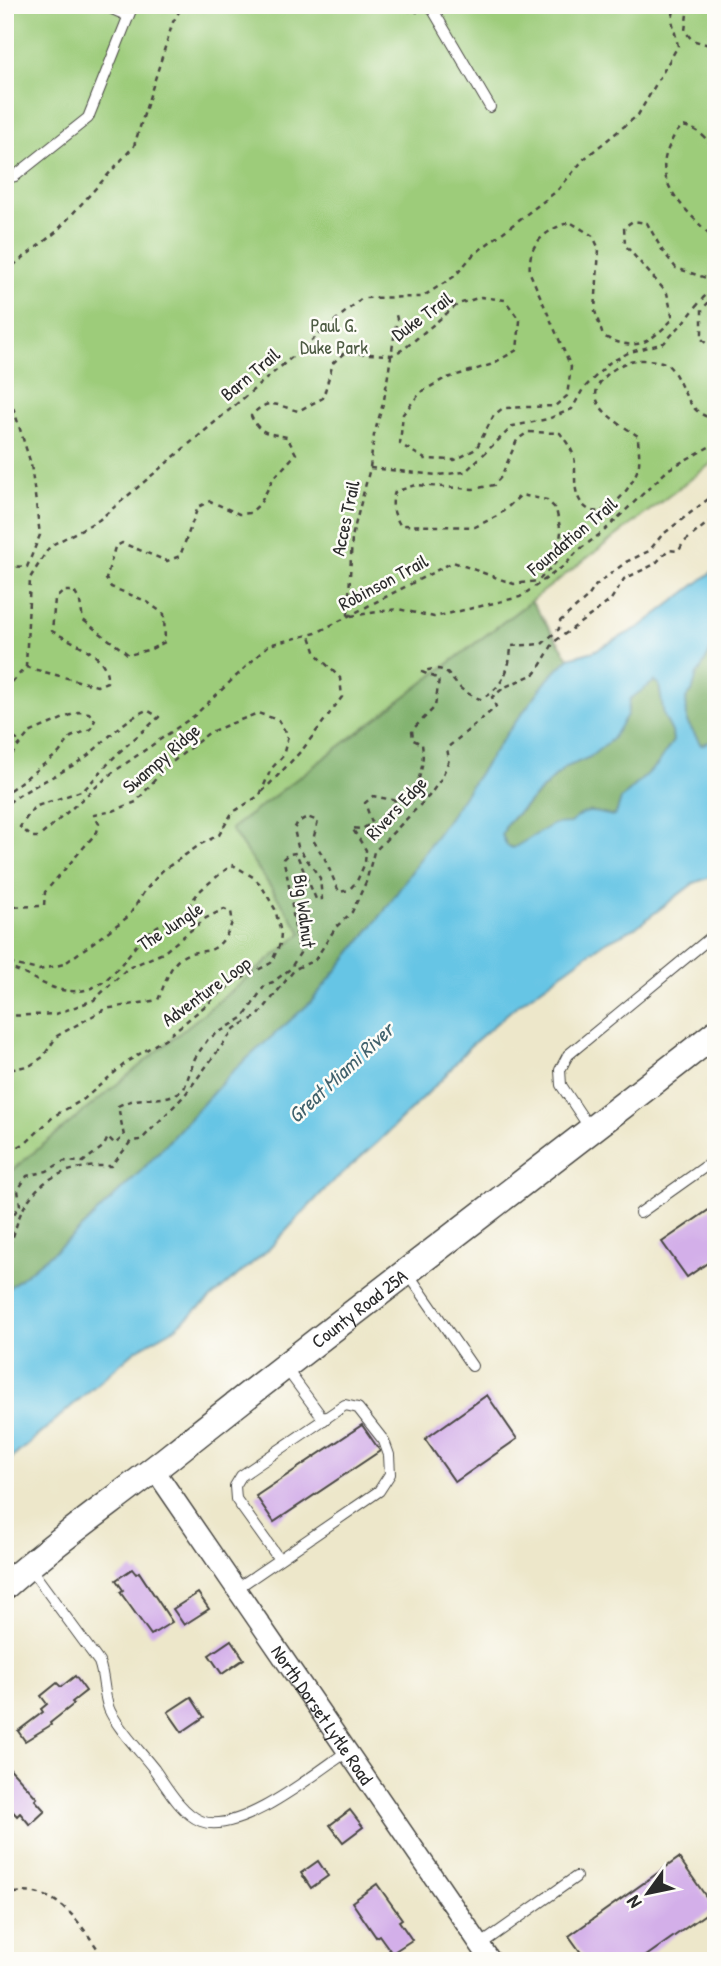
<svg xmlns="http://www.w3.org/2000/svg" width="721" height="1966" font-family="'Patrick Hand',sans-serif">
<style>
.green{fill:#9dcc7a;stroke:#647c52;stroke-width:2}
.forest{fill:#7eb06a;stroke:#546e4a;stroke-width:2}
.water{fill:#66c5e5;stroke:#487888;stroke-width:2;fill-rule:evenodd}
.building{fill:#d3afe9}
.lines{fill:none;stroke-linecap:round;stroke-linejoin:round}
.lane-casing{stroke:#484743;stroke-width:12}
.street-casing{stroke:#484743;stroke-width:22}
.secondary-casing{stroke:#484743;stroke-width:29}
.path{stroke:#484743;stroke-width:2.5;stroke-dasharray:5 5;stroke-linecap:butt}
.lane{stroke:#fff;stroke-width:10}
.street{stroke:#fff;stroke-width:19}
.secondary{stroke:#fff;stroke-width:26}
.labels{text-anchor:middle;stroke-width:5;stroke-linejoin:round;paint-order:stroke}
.street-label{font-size:19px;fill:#2b2b2b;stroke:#fdfcf7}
.park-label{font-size:19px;fill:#4d5b43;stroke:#fdfcf7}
.water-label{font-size:21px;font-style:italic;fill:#40616c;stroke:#fdfcf7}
</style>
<rect width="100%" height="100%" fill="#fdfcf7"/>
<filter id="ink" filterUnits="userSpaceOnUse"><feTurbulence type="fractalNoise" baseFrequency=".0143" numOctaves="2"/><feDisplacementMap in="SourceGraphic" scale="14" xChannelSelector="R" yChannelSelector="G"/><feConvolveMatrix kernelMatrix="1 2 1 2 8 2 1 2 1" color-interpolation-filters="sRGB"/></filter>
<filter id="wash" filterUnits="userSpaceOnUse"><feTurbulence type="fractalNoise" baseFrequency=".00686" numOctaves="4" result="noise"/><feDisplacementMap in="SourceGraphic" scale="28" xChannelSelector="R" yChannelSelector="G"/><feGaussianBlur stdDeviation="1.57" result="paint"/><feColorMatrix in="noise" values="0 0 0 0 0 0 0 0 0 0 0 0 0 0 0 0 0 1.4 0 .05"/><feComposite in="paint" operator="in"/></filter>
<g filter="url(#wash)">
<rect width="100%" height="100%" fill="#ede7ca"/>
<!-- green -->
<path class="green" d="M 5,5 L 716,5 L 716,460 L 231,829 L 302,933 L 5,1176 Z"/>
<!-- forest -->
<g class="forest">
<path d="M 531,601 L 569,658 L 549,678 L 505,736 L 383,913 L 311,1002 L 233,1071 L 142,1170 L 73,1236 L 5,1291 L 5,1176 L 302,933 L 231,829 Z"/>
<path d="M 716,640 L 716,740 L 701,745 L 687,722 L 686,698 L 692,692 L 697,673 Z"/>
<path d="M 654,680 L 659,684 L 664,716 L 672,732 L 673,741 L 657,765 L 621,799 L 616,814 L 614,816 L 590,811 L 571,823 L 513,848 L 507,846 L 502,835 L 507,824 L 564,768 L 590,757 L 627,715 L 630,699 Z"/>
</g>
<!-- water -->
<path class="water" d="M 716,569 L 716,640 L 700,671 L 697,674 L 692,692 L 686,698 L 687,722 L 701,745 L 716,740 L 716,875 L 694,883 L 635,928 L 602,944 L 515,1007 L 469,1047 L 443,1078 L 379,1141 L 328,1186 L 269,1249 L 175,1328 L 136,1350 L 5,1464 L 5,1291 L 73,1236 L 142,1170 L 233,1071 L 311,1002 L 383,913 L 505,736 L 549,678 L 569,658 L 594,651 L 640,627 ZM 655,681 L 659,684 L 664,716 L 672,732 L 673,741 L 657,765 L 621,799 L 616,814 L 613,816 C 593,812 586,807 571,823 L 554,824 L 513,848 L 507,846 L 502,835 L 507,823 L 564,768 L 590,757 L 612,739 L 627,715 L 630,699 Z"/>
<g id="blocks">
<!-- building -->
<g class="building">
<path d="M 716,1205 L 716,1257 L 687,1277 L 662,1242 Z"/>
<path d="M 487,1395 L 517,1439 L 455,1482 L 425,1439 Z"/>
<path d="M 362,1425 L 380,1451 L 274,1522 L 256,1496 Z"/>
<path d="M 132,1569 L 136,1574 L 139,1572 L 172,1622 L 151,1635 L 120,1592 L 123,1590 L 116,1580 Z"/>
<path d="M 198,1593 L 209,1609 L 184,1625 L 173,1609 Z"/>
<path d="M 231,1640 L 244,1659 L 222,1674 L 209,1655 Z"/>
<path d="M 75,1676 L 86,1691 L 72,1702 L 74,1704 L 50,1723 L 51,1725 L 25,1741 L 18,1731 L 43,1712 L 41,1709 L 47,1704 L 41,1696 L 57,1683 L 61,1687 Z"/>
<path d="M 191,1697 L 204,1717 L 182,1732 L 168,1712 Z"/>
<path d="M 5,1763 L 37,1798 L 35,1800 L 45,1811 L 30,1825 L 20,1813 L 17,1816 L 5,1803 Z"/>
<path d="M 350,1810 L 363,1827 L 343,1842 L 330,1825 Z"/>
<path d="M 679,1858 L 714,1908 L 639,1961 L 587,1961 L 569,1936 Z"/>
<path d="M 318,1861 L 328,1876 L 311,1888 L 301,1873 Z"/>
<path d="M 377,1884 L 402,1919 L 399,1921 L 412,1940 L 392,1953 L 379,1935 L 376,1937 L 352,1902 Z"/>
</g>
</g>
</g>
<g filter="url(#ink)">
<use href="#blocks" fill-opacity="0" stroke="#484743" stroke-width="2"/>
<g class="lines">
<!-- lane casing -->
<g class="lane-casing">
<g id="lane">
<path d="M 103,5 L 128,16"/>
<path d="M 430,5 L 490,107"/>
<path d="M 5,178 L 15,176 L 88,118 L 133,5"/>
<path d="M 591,1130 L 561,1085 L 560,1070 L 568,1055 L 716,933"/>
<path d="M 640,1213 L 716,1159"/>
<path d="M 407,1272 L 472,1366"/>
<path d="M 285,1367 L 324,1420"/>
<path d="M 30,1568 L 99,1662 C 105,1678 103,1693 109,1709 C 117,1728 141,1752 154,1769 C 166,1786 181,1813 201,1821 C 239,1836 317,1772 348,1751"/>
<path d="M 236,1589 L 379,1491 L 390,1474 L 389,1455 L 384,1441 L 358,1408 L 345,1405 L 241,1476 L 235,1486 L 236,1499 L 279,1559"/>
<path d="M 480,1945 L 576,1877"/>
</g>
</g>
<!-- street casing -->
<g class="street-casing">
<g id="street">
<path id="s1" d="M 154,1469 L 491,1961"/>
</g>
</g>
<!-- secondary casing -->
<g class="secondary-casing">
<g id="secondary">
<path id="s2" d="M 5,1586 C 58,1539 117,1499 172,1455 C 351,1312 535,1175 716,1033"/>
</g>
</g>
<!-- path -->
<g class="path">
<path d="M 398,5 L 402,10 L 418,12"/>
<path d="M 688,5 L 685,31 L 692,40 L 716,47"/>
<path d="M 449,9 L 463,5"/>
<path d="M 716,84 L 714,86 L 714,114 L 716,116"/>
<path d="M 716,155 C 709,140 701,130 683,126 C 675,132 672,139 668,149 C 651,188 696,216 716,243"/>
<path d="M 5,272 L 56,232 L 134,146 L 173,22 L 183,5"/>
<path d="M 716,295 L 702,309 L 702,339 L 716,355"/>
<path d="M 5,390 L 12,404 L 31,464 L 40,535 L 27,567 L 5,566"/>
<path d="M 370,468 L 437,475 L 465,472 L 513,426 L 548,419 L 572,409 L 583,389 L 609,363 L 630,352 L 664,343 L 685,321 L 703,298 L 716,286"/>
<path d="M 348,615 L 352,537 L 370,468 L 374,435 L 384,400 L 397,319 L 395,311"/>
<path d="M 351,616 L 398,609 L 434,617 L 520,597 L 564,566 L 579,550 L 604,531 L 669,469 L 716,443"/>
<path d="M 26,667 L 97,686 L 107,682 C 110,654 72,643 52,631 L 55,599 L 64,591 L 74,591 L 80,602 L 83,620 L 129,655 L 151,649 L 165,642 L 164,614 L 146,601 L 111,587 L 106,579 L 115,547 L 122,543 L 167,561 L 180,556 L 198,507 L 210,501 L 239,514 L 250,513 L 260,504 L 273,479 L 296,454 L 287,437 C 269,433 260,435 251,416 C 268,397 276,405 298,411 L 323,398 L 333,363 L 344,353 L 392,355 L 404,349 L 458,304 L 481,297 L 505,300 L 520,321 L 517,350 L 490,365 L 444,379 L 421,392 L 403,414 L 400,444 L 425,459 L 455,460 L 476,449 L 494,415 L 503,408 L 555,406 L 567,396 L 571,367 L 530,273 C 527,244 544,231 570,222 L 593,236 L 599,249 L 595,311 L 603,336 C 636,353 649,343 673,319 L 667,293 L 625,245 L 624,227 L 633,221 L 647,223 L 662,250 L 676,268 L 709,279 L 716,273"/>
<path d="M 26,667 L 30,578 L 50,546 L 99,520 L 362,298 L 422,297 L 455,276 L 473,255 L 557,191 L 584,159 L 638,115 L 678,46 L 672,20 L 675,5"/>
<path d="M 5,689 L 26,667"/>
<path d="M 5,732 L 17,740 L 5,755"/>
<path d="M 5,763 L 29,733 L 78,712 L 89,713 L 95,720 L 91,729 L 71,737 L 59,753 L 7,792 L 8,803 C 33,784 63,774 87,756 C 107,740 123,720 147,710 L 159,717 L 117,754 L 84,790 L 34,807 L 20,827 L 32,837 L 39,837 L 112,773 L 194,716 L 269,645 L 316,633 L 453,562 L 514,584 L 538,581 L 557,561 L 561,532 L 556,509 L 547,500 L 521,495 L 499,515 L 475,527 L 400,525 C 394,514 390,505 395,492 L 415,485 L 473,489 L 494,485 L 501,477 L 517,440 L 528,432 L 560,433 C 565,440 572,449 574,457 C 577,473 571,491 583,505 C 604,528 636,483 639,464 C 640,455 638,445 638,436 C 625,427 602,415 597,400 C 591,382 616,366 630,361 C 636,359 655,360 662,362 C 683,368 682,418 716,418"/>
<path d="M 262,792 L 303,749 L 342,697 L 340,678 L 316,654 L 310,636"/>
<path d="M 5,907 L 44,906 L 45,892 L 97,832 L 99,824 L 94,815 L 113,811 L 136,802 L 165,768 L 210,732 L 258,713 L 278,720 L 288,736 L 283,756 L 271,769 L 260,795 L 232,813 L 219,835 L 201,844 L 162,871 L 144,892 L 129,916 L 64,964 L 39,970 L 11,964 L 5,959"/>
<path d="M 5,967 C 28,972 46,990 70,991 C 114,994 125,948 156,927 C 163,922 174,922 180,916 C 188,909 193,898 200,891 C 206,885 227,868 233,865 L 253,877 L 261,885 L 275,909 L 281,933 L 280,944 L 271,963 L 233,983 L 166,1038 L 128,1061 L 84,1099 L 54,1116 L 27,1142 L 11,1151 L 5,1157"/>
<path d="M 5,1016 L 56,1014 L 94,1000 L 128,968 L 163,953 L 206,918 L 224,909 L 231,912 C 233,921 232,924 228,932 C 212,961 201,945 182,957 C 169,965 164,987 158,1000 L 105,1009 L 57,1036 L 43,1057 L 31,1065 L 5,1071"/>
<path d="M 5,1217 L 14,1214 L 20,1205 L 18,1190 L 27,1176 L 47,1171 L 64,1161 L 83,1162 L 104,1146 L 108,1137 L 115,1144 L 124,1136 L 118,1106 C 145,1092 160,1106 184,1089 L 195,1058 L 208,1039 L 244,1017 L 265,985 L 273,982 L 290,969 L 300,953 C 292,921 292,890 283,859 L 288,854 L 296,853 L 316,899 L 322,899 L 320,878 L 298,847 L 294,829 L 298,822 L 307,817 L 318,821 L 313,840 L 325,859 L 339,892 L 349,890 L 357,881 L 365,863 L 366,850 L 352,828 L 362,829 L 372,823 L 365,803 L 373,796 L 403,802 C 419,788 425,766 422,744 L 413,740 L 412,730 L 435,707 L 439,679 L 422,672 C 449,662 447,678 464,691 C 469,694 475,697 480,699 C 502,689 510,670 511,646 L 542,644 L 559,629 L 559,622 L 588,597 L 596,585 L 626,562 L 649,551 L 662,535 L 716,493"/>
<path d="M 5,1255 C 14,1241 15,1223 23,1209 C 42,1173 75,1165 112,1166 L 131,1141 L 141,1140 L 184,1096 L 235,1028 L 258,1016 L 295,969 L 315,960 L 336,927 L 352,912 L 366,882 L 374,852 L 429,796 L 441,779 L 449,760 L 447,748 L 496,707 L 492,697 L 505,687 L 536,673 L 554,642 L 610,601 L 624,579 L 655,564 L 668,550 L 679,551 L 683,543 L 716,516"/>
<path d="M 5,1895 C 58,1881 79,1923 106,1961"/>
</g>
<!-- lane -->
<use href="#lane" class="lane"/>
<!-- street -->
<use href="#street" class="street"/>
<!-- secondary -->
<use href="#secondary" class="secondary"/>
</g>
</g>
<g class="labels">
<!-- street labels -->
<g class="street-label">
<text transform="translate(422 316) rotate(-36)" y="7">Duke Trail</text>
<text transform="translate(250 374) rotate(-40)" y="7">Barn Trail</text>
<text transform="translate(345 518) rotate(-78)" y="7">Acces Trail</text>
<text transform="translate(572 536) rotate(-40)" y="7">Foundation Trail</text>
<text transform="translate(383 582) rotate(-28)" y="7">Robinson Trail</text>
<text transform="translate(161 758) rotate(-41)" y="7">Swampy Ridge</text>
<text transform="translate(396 808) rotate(-47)" y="7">Rivers Edge</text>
<text transform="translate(305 911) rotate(83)" y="7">Big Walnut</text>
<text transform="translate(170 926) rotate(-33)" y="7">The Jungle</text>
<text transform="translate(206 991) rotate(-36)" y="7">Adventure Loop</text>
<text dy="7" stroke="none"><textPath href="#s2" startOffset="450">County Road 25A</textPath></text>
<text dy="7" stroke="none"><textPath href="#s1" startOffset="298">North Dorset Lytle Road</textPath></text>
</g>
<!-- park labels -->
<g class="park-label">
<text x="334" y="332">Paul G.<tspan x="334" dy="22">Duke Park</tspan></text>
</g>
<!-- water labels -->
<g class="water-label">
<text transform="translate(341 1073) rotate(-43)" y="7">Great Miami River</text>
</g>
</g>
<!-- margin -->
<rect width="721" height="1966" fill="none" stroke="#fdfcf7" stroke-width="28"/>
<!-- north arrow -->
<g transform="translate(648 1893) rotate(237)" stroke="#fdfcf7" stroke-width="5" paint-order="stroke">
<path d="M0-5L12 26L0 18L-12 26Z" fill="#2b2b2b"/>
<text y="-10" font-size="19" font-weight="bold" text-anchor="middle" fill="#2b2b2b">N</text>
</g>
</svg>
